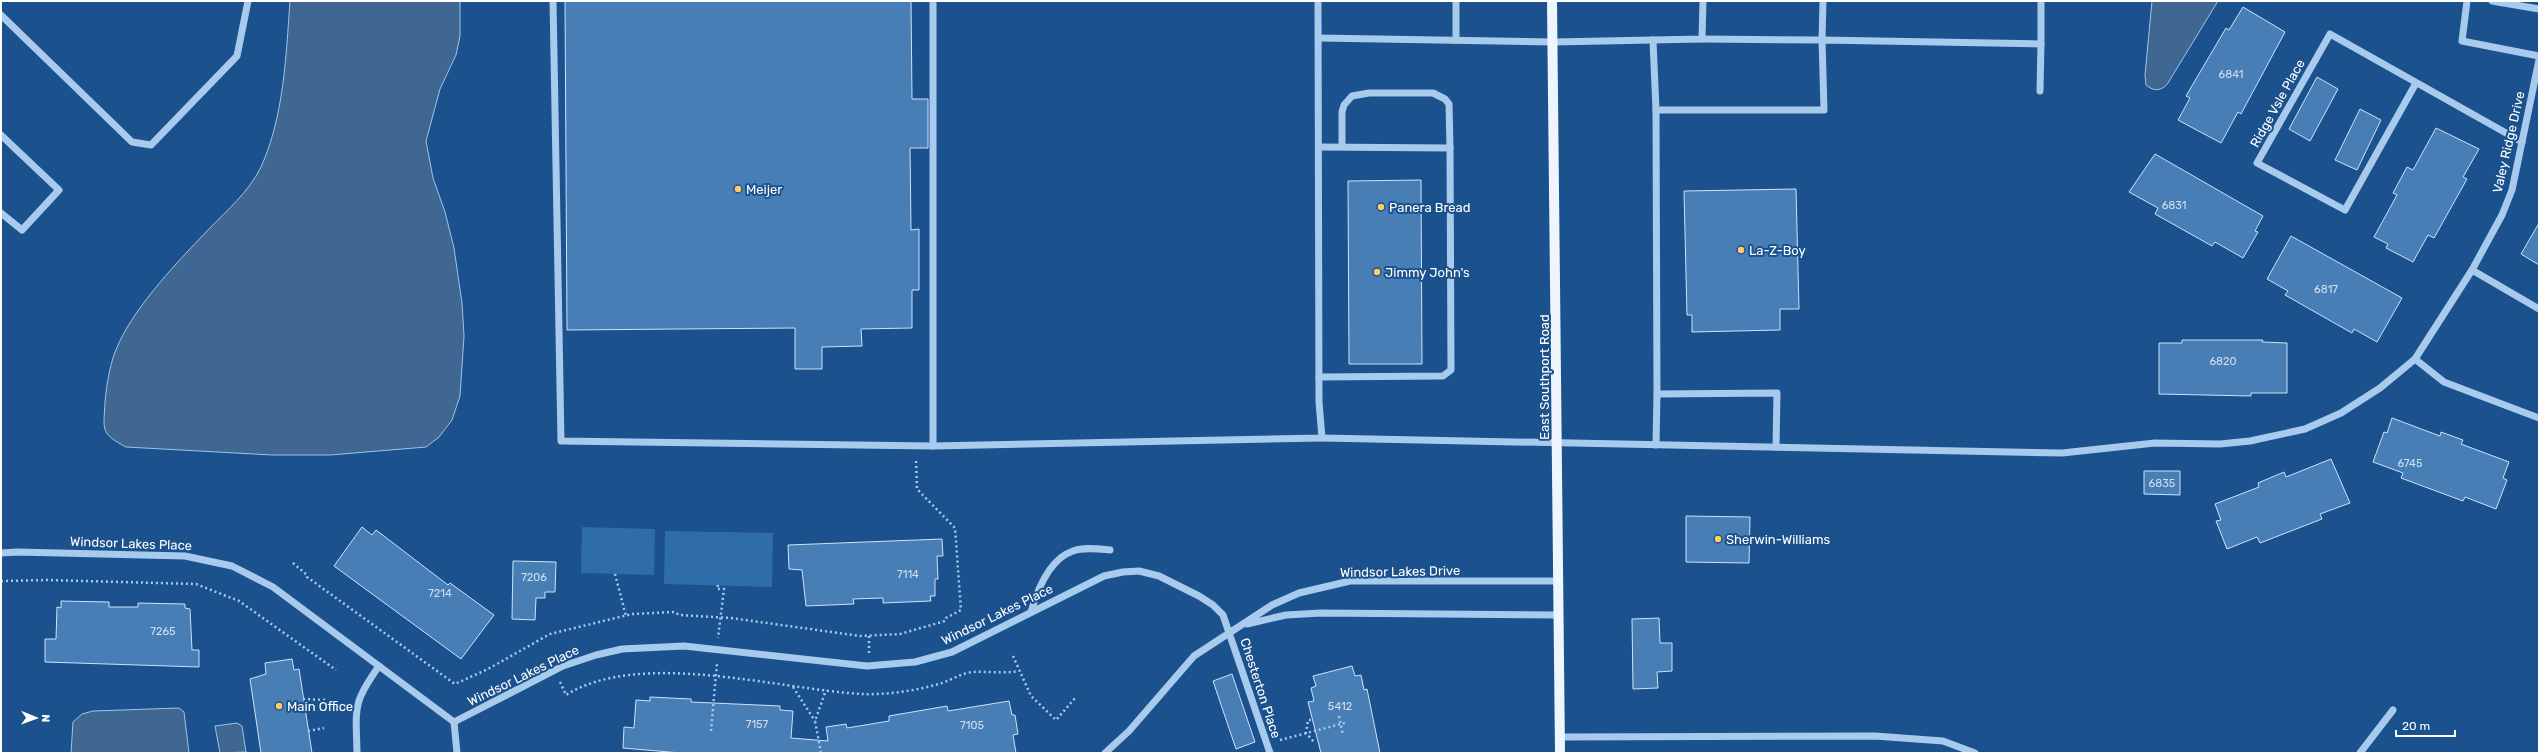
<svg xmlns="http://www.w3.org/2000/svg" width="2540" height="754" font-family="Rubik,sans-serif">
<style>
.green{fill:#2e6caa}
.water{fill:#3f6791;stroke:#9bc5ef}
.building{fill:#487eb6;stroke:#cde3f9}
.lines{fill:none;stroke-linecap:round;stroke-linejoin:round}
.path{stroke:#a8caed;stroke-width:2.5;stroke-dasharray:2 3;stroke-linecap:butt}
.minor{stroke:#a8caed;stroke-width:7}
.major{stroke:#eef5ff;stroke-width:10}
.poi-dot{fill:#fecb65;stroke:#1b518c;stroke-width:1.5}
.labels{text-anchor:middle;stroke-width:4;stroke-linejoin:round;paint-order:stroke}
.number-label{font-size:11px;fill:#d1dfed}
.street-label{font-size:13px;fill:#fff;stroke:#1b518c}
.poi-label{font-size:13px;fill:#fff;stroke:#1b518c;text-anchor:start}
</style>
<rect width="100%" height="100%" fill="#1b518c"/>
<!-- green -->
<g class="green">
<path d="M 582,527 L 655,529 L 654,575 L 581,573 Z"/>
<path d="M 665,531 L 773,533 L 772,587 L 664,584 Z"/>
</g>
<!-- water -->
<g class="water">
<path d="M 290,1 L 460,1 L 460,36 L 456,55 L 440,89 L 426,141 L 433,178 L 445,212 L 454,248 L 462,303 L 464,336 L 460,396 L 452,420 L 439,437 L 426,447 L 330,455 L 272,455 L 126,447 C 99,433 104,429 105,402 C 107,382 110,361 119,343 C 136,305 180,259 209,229 C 228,209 248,193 261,167 C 284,116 286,56 290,1 Z"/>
<path d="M 2152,1 L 2218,1 L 2168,83 C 2162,91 2154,92 2146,85 L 2145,75 Z"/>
<path d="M 179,708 L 184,712 L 189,753 L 71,753 L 73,722 L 82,714 L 93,711 Z"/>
<path d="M 237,723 L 242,726 L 246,752 L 220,753 L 215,726 Z"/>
</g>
<!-- building -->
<g class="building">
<path d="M 565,1 L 911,1 L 912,99 L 928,99 L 928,148 L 910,148 L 911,230 L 919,229 L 919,290 L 912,290 L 912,328 L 861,329 L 862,346 L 822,347 L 822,369 L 795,369 L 795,328 L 567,330 Z"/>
<path d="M 2243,7 L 2285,32 L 2241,114 L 2238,112 L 2221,143 L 2178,120 L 2190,98 L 2186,96 L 2226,28 L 2229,30 Z"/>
<path d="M 2317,77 L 2338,89 L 2310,141 L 2289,129 Z"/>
<path d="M 2360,109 L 2381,120 L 2357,170 L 2335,160 Z"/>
<path d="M 2436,128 L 2479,149 L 2463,177 L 2467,179 L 2434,238 L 2428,235 L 2413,262 L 2386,248 L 2388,244 L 2374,237 L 2397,195 L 2393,193 L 2407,167 L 2413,170 Z"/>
<path d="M 2155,154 L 2263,216 L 2255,231 L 2258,232 L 2243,258 L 2215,242 L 2212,246 L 2155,214 L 2158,208 L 2129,192 Z"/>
<path d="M 1421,180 L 1422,364 L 1349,364 L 1348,181 Z"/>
<path d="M 1796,189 L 1799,309 L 1780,309 L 1780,330 L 1692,332 L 1692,315 L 1687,315 L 1684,191 Z"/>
<path d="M 2539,223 L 2539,265 L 2521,254 Z"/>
<path d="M 2291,236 L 2402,298 L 2377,342 L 2354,329 L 2352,333 L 2285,295 L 2288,291 L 2267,279 Z"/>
<path d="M 2182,340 L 2263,340 L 2262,342 L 2287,343 L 2287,393 L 2251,393 L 2251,396 L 2159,394 L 2159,343 L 2182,343 Z"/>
<path d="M 2392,418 L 2440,436 L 2441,432 L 2463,440 L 2461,444 L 2509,462 L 2503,478 L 2507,480 L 2496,509 L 2465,497 L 2463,501 L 2401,478 L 2403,473 L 2373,462 L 2384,432 L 2387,433 Z"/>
<path d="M 2331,459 L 2350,503 L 2320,514 L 2322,519 L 2260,543 L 2257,537 L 2227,549 L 2216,521 L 2221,520 L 2215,504 L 2259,487 L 2258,483 L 2284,472 L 2286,477 Z"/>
<path d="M 2144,471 L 2180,471 L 2180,495 L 2144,494 Z"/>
<path d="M 1686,516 L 1750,517 L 1749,563 L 1686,562 Z"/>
<path d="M 362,527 L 372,535 L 376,530 L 448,585 L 450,583 L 494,615 L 461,659 L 334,566 Z"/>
<path d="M 942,539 L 943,556 L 937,556 L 938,579 L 935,579 L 935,596 L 930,596 L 931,601 L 883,603 L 883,598 L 853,599 L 854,604 L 806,606 L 802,570 L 789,569 L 788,545 Z"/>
<path d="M 513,561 L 556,562 L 555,592 L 545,592 L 545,598 L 536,598 L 535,620 L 512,619 Z"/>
<path d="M 61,601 L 109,602 L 109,607 L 138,607 L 138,603 L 185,604 L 185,608 L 190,609 L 192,650 L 199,650 L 199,667 L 45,662 L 45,639 L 56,639 L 57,607 L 61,608 Z"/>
<path d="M 1659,618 L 1660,643 L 1672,643 L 1672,671 L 1657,672 L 1658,688 L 1633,689 L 1632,619 Z"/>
<path d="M 292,659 L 294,670 L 299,669 L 312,753 L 261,753 L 250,679 L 266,674 L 265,663 Z"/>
<path d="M 1352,666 L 1355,676 L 1361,675 L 1364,690 L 1367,689 L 1380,753 L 1321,753 L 1308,702 L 1314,701 L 1311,688 L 1316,686 L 1313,676 Z"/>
<path d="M 1232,674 L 1255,742 L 1236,749 L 1213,681 Z"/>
<path d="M 650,697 L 691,699 L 691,702 L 780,706 L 780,710 L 793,711 L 791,738 L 828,741 L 826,727 L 846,724 L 847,728 L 889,721 L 889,716 L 947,706 L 948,711 L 1009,701 L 1012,715 L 1015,715 L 1018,734 L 1013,735 L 1016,753 L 681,753 L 623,748 L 624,727 L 634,728 L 636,700 L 650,701 Z"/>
</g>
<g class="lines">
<!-- path -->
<g class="path">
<path d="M 293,563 L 307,575 L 307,577 L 455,684 L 488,669 L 550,634 L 632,614 L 675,612 L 679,615 L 731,618 L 860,636 L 900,634 L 945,621 L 946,618 L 961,610 L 955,528 L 917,489 L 916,458"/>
<path d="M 615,574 L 626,616"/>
<path d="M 1,581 L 47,580 L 196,584 L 239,601 L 336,670"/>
<path d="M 718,585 L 717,589 L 724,589 L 718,638"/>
<path d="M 869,636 L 869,653"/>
<path d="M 1013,656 L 1031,696 L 1056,720 L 1076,697"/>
<path d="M 560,682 L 566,695 C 640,649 777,689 861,694 C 886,695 914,691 939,684 C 950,681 961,673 973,672 C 988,671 1003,674 1018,671"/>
<path d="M 793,687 L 815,721"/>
<path d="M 303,699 L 327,700"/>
<path d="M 1339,716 L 1343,735"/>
<path d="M 1311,720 L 1308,720 L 1306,733 L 1315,743"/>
<path d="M 308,731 L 324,728"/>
<path d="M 711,731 L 717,663"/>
<path d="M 1280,740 L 1345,723"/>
<path d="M 821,753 L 815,721 L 826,690"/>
</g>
<!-- minor -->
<g class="minor">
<path d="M 553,1 L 561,441 L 933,446"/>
<path d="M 933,1 L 933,446 L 1322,438 L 1319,402 L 1318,1"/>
<path d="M 1456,1 L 1456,40"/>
<path d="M 2467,1 L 2462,41 L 2539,56"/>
<path d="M 2492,1 L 2539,9"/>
<path d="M 1,15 L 132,142 L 151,145 L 237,56 L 248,1"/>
<path d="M 1319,38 L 1553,42 L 1702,39 L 1703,1"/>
<path d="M 1702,39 L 1822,40 L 1823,1"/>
<path d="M 1653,40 L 1656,110 L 1824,110 L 1822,40 L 2041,44 L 2041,1"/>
<path d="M 2416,83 L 2345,210 L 2257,163 L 2330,34 L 2522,142"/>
<path d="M 2040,91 L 2041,44"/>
<path d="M 1656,110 L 1657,394 L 1777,393 L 1776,447"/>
<path d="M 1,135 L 59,190 L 22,230 L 1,213"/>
<path d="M 1319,147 L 1450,148 L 1449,104 L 1445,99 L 1433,93 L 1369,93 L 1352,96 L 1344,105 L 1342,112 L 1342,147"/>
<path d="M 2472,270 L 2539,309"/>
<path d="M 2415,359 L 2444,382 L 2539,418"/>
<path d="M 1319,377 L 1443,376 L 1451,370 L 1450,148"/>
<path d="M 1322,438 L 2062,453 L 2155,443 L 2220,444 L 2250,441 L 2305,429 L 2341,413 L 2380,388 L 2415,359 L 2472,270 L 2502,215 L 2512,190 L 2539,60"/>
<path d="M 1656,445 L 1657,394"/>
<path d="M 1,553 L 17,552 L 185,556 L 232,566 L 273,587 L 454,722"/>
<path d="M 1031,612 C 1037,591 1049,559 1073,551 C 1084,547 1098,549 1110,550"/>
<path d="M 1247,624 L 1286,615 L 1321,613 L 1559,615"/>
<path d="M 454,722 L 563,666 L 596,655 L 622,649 L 684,646 L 867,666 L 915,662 L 952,652 L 1104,576 L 1123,572 L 1139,571 L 1159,576 L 1199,596 L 1213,605 L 1223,615 L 1270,753"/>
<path d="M 454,722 L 457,753"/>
<path d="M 1559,737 L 1875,736 L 1943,741 L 1975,753"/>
<path d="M 357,753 C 356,707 352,704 379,666"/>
<path d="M 1105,753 L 1129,731 L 1194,656 L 1272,605 L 1299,593 L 1350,581 L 1558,581"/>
<path d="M 2360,753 L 2393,710"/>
</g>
<!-- major -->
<path class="major" d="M 1552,1 L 1560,753"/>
</g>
<!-- markers -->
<g class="poi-dot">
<circle cx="738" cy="189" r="4"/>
<circle cx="1381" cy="207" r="4"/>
<circle cx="1741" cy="250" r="4"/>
<circle cx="1377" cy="272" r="4"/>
<circle cx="1718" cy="539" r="4"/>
<circle cx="279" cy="706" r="4"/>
</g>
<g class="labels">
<!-- number labels -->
<g class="number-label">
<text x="2231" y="78">6841</text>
<text x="2174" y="209">6831</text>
<text x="2326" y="293">6817</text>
<text x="2223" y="365">6820</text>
<text x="2410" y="467">6745</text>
<text x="2162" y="487">6835</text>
<text x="908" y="578">7114</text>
<text x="534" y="581">7206</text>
<text x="440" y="597">7214</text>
<text x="163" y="635">7265</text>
<text x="1340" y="710">5412</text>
<text x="757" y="728">7157</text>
<text x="972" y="729">7105</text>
</g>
<!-- street labels -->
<g class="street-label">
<text transform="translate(2277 103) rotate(-61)" y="5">Ridge Vsle Place</text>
<text transform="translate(2508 142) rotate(-77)" y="5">Valey Ridge Drive</text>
<text transform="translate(1544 377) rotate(-90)" y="5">East Southport Road</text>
<text transform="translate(131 543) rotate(2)" y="5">Windsor Lakes Place</text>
<text transform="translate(1400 571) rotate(-1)" y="5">Windsor Lakes Drive</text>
<text transform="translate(997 614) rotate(-26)" y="5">Windsor Lakes Place</text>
<text transform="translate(523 675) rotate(-26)" y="5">Windsor Lakes Place</text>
<text transform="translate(1261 688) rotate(72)" y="5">Chesterton Place</text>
</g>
<!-- poi labels -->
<g class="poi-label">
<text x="746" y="194">Meijer</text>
<text x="1389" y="212">Panera Bread</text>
<text x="1749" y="255">La-Z-Boy</text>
<text x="1385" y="277">Jimmy John's</text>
<text x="1726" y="544">Sherwin-Williams</text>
<text x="287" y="711">Main Office</text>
</g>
</g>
<!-- border -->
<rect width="2540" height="754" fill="none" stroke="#ffffff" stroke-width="4"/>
<!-- north arrow -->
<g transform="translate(36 718) rotate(91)" stroke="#1b518c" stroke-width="3" paint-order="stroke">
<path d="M0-3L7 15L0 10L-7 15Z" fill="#ffffff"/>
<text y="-6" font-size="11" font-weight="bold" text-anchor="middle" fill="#ffffff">N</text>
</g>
<!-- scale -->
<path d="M2396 730v6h59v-6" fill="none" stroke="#ffffff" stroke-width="2"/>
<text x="2402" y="730" font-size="12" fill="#ffffff" stroke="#1b518c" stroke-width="3" paint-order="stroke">20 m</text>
</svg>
